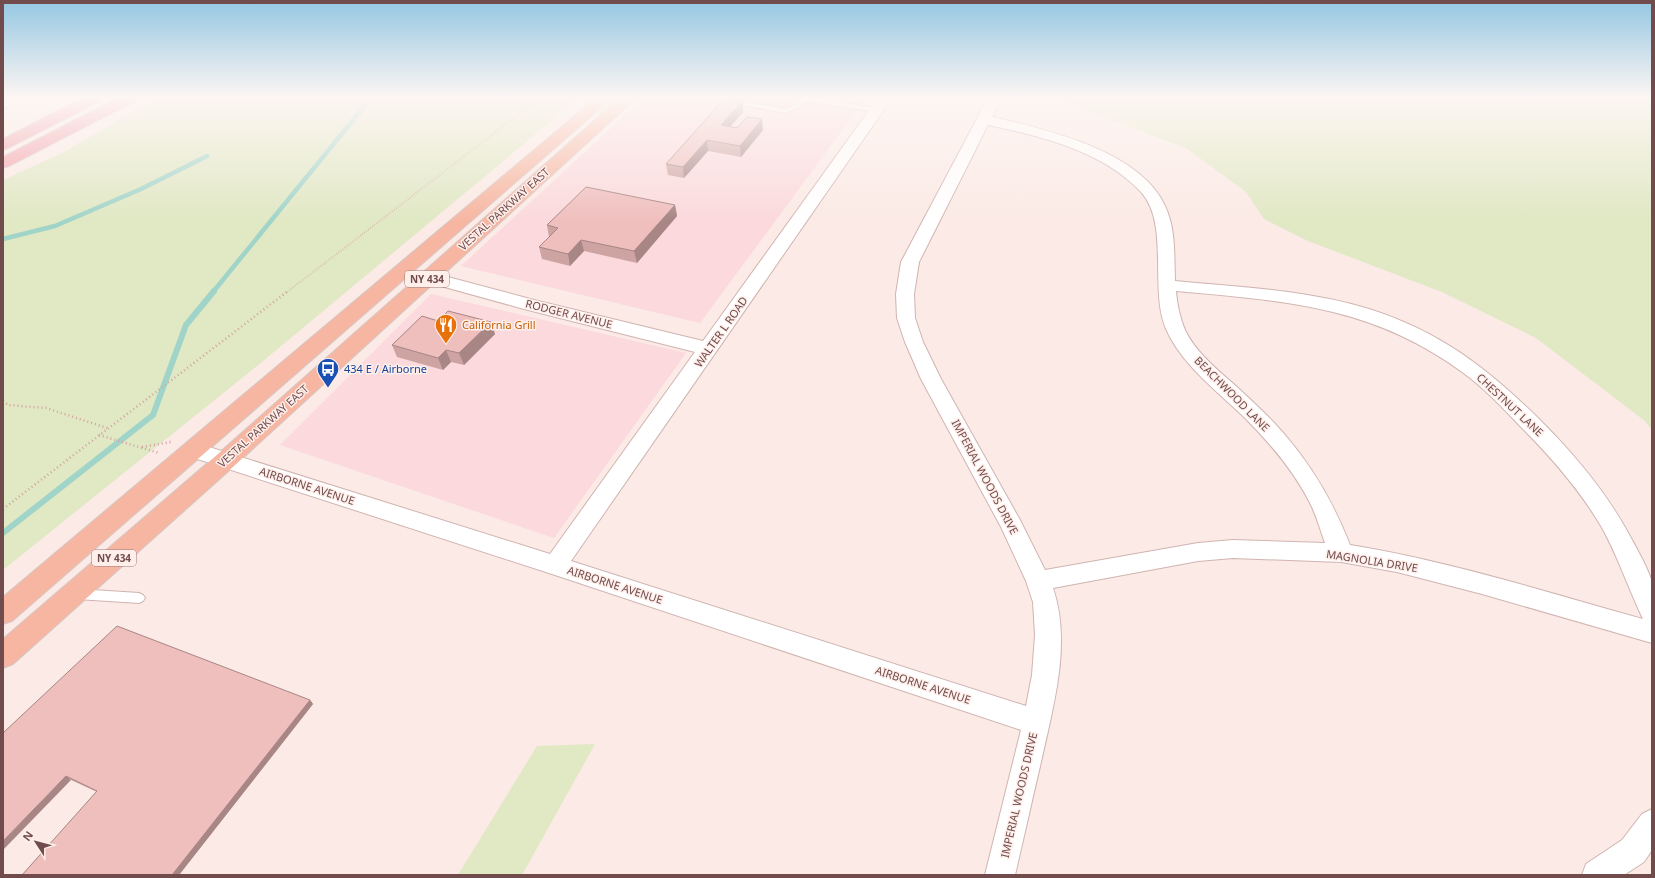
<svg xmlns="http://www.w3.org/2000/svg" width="1655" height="878" font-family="'Noto Sans',sans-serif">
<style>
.commercial{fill:#fbd9dc}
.green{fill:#e0e8c4}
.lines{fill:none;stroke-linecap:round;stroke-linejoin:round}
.stream-far1{stroke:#a1d4c9;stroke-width:4.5}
.stream{stroke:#a1d4c9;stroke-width:6}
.lane-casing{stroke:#d0b4b1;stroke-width:2}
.street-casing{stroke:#d0b4b1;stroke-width:2}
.primary-casing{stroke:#d5c9c9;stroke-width:2}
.highway-casing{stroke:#d5c9c9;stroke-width:2}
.path-far1{stroke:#d3a2a1;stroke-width:2;stroke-dasharray:0.5 2;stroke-linecap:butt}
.path{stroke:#d3a2a1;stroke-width:2.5;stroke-dasharray:1 3;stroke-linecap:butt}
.lane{fill:#fff;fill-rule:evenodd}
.street{fill:#fff;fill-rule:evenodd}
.primary{fill:#f6b6a1;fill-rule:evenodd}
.highway{fill:#f19fa9;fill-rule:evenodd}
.wall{fill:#cea4a3}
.shaded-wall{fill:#a78685}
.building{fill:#efbfbe;stroke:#a78685}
.labels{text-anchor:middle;stroke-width:3;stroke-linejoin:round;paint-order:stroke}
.shield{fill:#feefeb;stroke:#9c7d7c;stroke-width:1}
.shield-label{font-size:10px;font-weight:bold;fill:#724c4c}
.street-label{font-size:11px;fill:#724c4c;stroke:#feefeb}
.food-label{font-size:11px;fill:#c56008;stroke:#feefeb;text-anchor:start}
.transit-label{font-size:11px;fill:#164399;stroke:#feefeb;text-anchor:start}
</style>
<rect width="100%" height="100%" fill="#fbeae5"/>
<!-- commercial -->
<g class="commercial">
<path d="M 644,98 L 866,98 L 700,323 L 461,266 Z"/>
<path d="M 431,294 L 686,353 L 554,538 L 280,445 Z"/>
</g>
<!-- green -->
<g class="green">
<path d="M 156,98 L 579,98 L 263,361 L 3,570 L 3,180 L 62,153 Z"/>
<path d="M 612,98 L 621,98 L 589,126 L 590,123 Z"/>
<path d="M 1059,98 L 1652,98 L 1652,430 L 1645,421 L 1536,338 L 1442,292 L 1308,241 L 1264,219 L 1246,192 L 1186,148 L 1076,107 Z"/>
<path d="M 595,744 L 522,875 L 458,875 L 537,746 Z"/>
</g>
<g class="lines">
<!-- stream-far1 -->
<g class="stream-far1">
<path d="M 3,239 L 55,226 L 141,189 L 207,156"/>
<path d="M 213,292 L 371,98"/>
</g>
<!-- stream -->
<path class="stream" d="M 3,533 L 153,415 L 186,325 L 214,291"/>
<!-- lane casing -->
<g class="lane-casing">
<g id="lane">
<path d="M 13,98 L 20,98 L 15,103 L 3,109 L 3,104 Z"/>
<path d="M 704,98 L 721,98 L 785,109 L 794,106 L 801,98 L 812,98 L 877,108 L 880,110 L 877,112 L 805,101 L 798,108 L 785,113 Z"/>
<path d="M 77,589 L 139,593 L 143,595 L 145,598 L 143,601 L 139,603 L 77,599 L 73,597 L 71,594 L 73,591 Z"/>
</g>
</g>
<!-- street casing -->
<g class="street-casing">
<g id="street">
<path d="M 878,98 L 892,98 L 571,561 L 1026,706 L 1032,675 L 1035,635 L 1033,602 L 1026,581 L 1001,527 L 921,379 L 905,342 L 897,318 L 896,294 L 901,262 L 988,98 L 1002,98 L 992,117 C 1045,129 1141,151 1165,206 C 1176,229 1174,255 1175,281 C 1240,287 1306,290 1369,309 C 1441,332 1487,368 1540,420 C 1576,456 1607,493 1631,538 C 1637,549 1650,572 1652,583 C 1655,602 1652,624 1652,643 L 1482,594 L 1397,572 L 1341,562 L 1233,558 L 1198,561 L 1053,588 C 1072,644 1053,707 1041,762 C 1032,800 1024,837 1015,875 L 985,875 L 1021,730 L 555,575 L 185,455 L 182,450 L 185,445 L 193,442 L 550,554 L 695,352 L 524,309 L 423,281 L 420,277 L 423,273 L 429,272 L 534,300 L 703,341 ZM 988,125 C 1041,136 1103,151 1141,192 C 1170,224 1149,289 1166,329 C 1182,365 1217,391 1244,417 C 1269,442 1293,470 1309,501 C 1316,514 1320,529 1325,543 L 1233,540 L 1198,543 L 1045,570 L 1020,520 L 941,379 L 923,342 L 915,318 L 914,294 L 919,262 ZM 1176,291 C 1283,301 1371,305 1462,372 C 1483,387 1502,407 1520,426 C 1551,457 1579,489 1601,526 C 1618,556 1628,588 1643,619 C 1546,592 1449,561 1350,545 C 1334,504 1314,469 1285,435 C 1271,418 1254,403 1238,388 C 1219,371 1196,353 1185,330 C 1180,318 1177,304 1176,291 Z"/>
<path d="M 1652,809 L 1652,850 L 1644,862 L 1624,875 L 1582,875 L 1586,864 L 1622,840 L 1642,814 Z"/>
</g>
</g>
<!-- primary casing -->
<g class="primary-casing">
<g id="primary">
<path d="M 596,98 L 612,98 L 12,621 L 3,624 L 3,597 Z"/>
<path d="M 620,98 L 636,98 L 234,466 L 13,664 L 3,668 L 3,639 L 218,454 Z"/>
</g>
</g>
<!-- highway casing -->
<g class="highway-casing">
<g id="highway">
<path d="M 83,98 L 102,98 L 100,101 L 8,148 L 3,150 L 3,139 Z"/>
<path d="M 118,98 L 137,98 L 135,101 L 9,166 L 3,168 L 3,157 Z"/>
</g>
</g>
<!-- path-far1 -->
<path class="path-far1" d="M 287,292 L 540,98"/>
<!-- path -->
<g class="path">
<path d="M 3,401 L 8,405 L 46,408 L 107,428"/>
<path d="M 99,435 L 159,453"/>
<path d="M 142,447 L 171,442"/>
<path d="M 3,509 L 288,291"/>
</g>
<!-- lane -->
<use href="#lane" class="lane"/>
<!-- street -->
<use href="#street" class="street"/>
<!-- primary -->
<use href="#primary" class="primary"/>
<!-- highway -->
<use href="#highway" class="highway"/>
</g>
<!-- wall -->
<g class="wall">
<path d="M 743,112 L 730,127 L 763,130 L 741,157 L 708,151 L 684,178 L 668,175 L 666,164 Z"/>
<path d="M 675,205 L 677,216 L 637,263 L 584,251 L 570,266 L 542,259 L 539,247 L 549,237 L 547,225 Z"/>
<path d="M 438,321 L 495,334 L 464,365 L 451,362 L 443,370 L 397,357 L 392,345 Z"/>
<path d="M 310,700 L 313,704 L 179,875 L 22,875 L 97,792 L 71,780 L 3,733 Z"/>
</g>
<!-- shaded-wall -->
<g class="shaded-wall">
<path d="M 743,101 L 743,112 L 722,136 L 721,125 Z"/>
<path d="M 762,119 L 763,130 L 741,157 L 740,146 Z"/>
<path d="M 707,140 L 708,151 L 684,178 L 683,167 Z"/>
<path d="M 675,205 L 677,216 L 637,263 L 634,251 Z"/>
<path d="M 581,240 L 584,251 L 570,266 L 568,254 Z"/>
<path d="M 491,322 L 495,334 L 464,365 L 459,353 Z"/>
<path d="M 446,350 L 451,362 L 443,370 L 438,358 Z"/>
<path d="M 310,700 L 313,704 L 179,875 L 172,875 Z"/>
<path d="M 66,776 L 71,780 L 3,850 L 3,841 Z"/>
</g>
<!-- building -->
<g class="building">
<path d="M 725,98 L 743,101 L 721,125 L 737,128 L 747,117 L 762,119 L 740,146 L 707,140 L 683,167 L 666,164 Z"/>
<path d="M 586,187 L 675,205 L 634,251 L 581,240 L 568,254 L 539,247 L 558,228 L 547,225 Z"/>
<path d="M 448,311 L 491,322 L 459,353 L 446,350 L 438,358 L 392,345 L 422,316 L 438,321 Z"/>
<path d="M 117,626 L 310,700 L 172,875 L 22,875 L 97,791 L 66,776 L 3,841 L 3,733 Z"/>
</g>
<!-- sky -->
<linearGradient id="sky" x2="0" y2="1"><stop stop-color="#95c7e2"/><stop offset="0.44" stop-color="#fdf6f3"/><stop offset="1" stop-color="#fdf6f3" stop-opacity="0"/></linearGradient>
<rect width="1655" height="221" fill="url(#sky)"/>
<!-- icons -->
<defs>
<g id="restaurant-pin" transform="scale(1.15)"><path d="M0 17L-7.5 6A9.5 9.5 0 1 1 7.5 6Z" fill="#e8710a" stroke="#feefeb"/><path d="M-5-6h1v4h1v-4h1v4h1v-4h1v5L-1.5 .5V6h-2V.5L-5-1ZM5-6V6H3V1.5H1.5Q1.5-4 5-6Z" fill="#fff"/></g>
<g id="bus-pin" transform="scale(1.15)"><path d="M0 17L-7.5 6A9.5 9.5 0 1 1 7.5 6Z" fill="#1a4fb4" stroke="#feefeb"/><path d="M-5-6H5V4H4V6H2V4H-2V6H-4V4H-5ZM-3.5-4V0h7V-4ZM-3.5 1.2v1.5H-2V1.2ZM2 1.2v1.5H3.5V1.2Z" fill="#fff"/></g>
</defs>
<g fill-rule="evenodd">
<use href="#restaurant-pin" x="446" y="325"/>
<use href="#bus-pin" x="328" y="369"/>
</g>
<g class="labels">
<!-- shield labels -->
<g class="shield">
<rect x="405" y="271" width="44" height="16" rx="3"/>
<rect x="92" y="550" width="44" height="16" rx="3"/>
</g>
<g class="shield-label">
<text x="427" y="283">NY 434</text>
<text x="114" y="562">NY 434</text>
</g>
<!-- street labels -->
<g class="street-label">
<text transform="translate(504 209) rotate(-42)" y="4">VESTAL PARKWAY EAST</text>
<text transform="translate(569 314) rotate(14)" y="4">RODGER AVENUE</text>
<text transform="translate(721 332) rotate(-55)" y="4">WALTER L ROAD</text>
<text transform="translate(1232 394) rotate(45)" y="4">BEACHWOOD LANE</text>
<text transform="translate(1510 405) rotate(43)" y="4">CHESTNUT LANE</text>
<text transform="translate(263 426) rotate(-42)" y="4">VESTAL PARKWAY EAST</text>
<text transform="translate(985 477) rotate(62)" y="4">IMPERIAL WOODS DRIVE</text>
<text transform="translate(307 486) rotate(18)" y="4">AIRBORNE AVENUE</text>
<text transform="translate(1372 561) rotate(9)" y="4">MAGNOLIA DRIVE</text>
<text transform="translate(615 585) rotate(18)" y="4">AIRBORNE AVENUE</text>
<text transform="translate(923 685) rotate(18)" y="4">AIRBORNE AVENUE</text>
<text transform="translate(1019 795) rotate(-77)" y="4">IMPERIAL WOODS DRIVE</text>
</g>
<!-- food labels -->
<g class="food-label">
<text x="462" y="329">California Grill</text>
</g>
<!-- transit labels -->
<g class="transit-label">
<text x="344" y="373">434 E / Airborne</text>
</g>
</g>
<!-- border -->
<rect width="1655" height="878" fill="none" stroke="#724c4c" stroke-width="8"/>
<!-- north arrow -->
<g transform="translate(36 842) rotate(306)" stroke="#feefeb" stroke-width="3" paint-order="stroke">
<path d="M0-3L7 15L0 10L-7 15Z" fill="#724c4c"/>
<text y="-6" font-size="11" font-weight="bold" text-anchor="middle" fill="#724c4c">N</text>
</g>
</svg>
